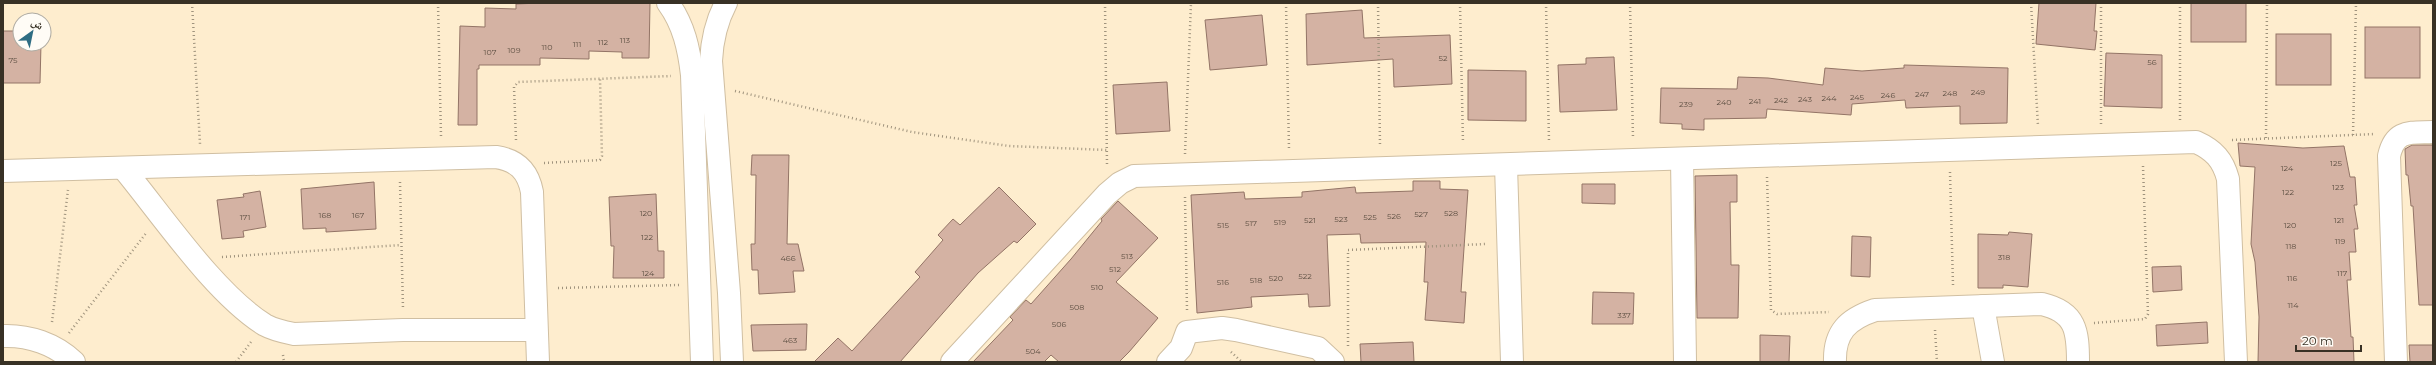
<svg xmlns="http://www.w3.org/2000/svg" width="2436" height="365" font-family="Montserrat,'Noto Naskh Arabic',sans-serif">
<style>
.building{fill:#d4b2a3;stroke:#937466}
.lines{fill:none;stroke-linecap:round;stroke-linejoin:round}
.minor-casing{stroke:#d0bfa2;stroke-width:24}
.path{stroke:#9f937d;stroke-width:2.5;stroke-dasharray:1 3;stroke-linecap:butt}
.minor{stroke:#fff;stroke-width:22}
.labels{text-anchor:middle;stroke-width:3;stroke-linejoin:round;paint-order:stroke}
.number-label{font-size:8px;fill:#5f5144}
</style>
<rect width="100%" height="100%" fill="#feedce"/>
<!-- building -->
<g class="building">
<path d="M 540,3 L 650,3 L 649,58 L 622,58 L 622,52 L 589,51 L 589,59 L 540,58 L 540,65 L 479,65 L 479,69 L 477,69 L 477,125 L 458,125 L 460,26 L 485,27 L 485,8 L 516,9 L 516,4 Z"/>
<path d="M 2039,3 L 2096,3 L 2094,31 L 2097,31 L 2095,50 L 2036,44 Z"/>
<rect x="2191" y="3" width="55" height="39"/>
<path d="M 1362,10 L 1364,38 L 1450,35 L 1452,84 L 1394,87 L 1393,59 L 1307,65 L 1306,14 Z"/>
<path d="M 1262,15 L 1267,65 L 1210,70 L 1205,20 Z"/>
<rect x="2365" y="27" width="55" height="51"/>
<path d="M 3,31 L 20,31 L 20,44 L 41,44 L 40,83 L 3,83 Z"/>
<rect x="2276" y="34" width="55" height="51"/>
<path d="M 2106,53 L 2162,55 L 2162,108 L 2104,106 Z"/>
<path d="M 1614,57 L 1617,110 L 1560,112 L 1558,65 L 1586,64 L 1586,58 Z"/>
<path d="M 1904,65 L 2008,68 L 2007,123 L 1960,124 L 1960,106 L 1906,108 L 1905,100 L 1852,104 L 1851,115 L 1767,109 L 1766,118 L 1704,119 L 1704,130 L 1682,129 L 1682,124 L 1660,123 L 1661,88 L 1737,89 L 1738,77 L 1768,78 L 1823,85 L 1825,68 L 1862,71 L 1904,68 Z"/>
<path d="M 1468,70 L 1526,71 L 1526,121 L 1468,120 Z"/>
<path d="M 1167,82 L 1170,131 L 1116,134 L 1113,85 Z"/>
<path d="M 2238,143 L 2303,148 L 2344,146 L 2350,177 L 2355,177 L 2357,205 L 2354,205 L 2358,229 L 2354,229 L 2356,252 L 2349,252 L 2351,280 L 2347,280 L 2351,337 L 2353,337 L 2354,362 L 2258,362 L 2259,317 L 2255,262 L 2251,244 L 2255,167 L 2240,166 Z"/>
<path d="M 2412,145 L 2433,145 L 2433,305 L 2419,305 L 2413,206 L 2411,206 L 2408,175 L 2406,175 L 2405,149 Z"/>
<path d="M 752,155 L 789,155 L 787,244 L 798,244 L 804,271 L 793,271 L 795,292 L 759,294 L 758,270 L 752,270 L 751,244 L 755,244 L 756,175 L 751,175 Z"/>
<path d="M 1737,175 L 1737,202 L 1730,202 L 1731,265 L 1739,265 L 1738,318 L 1697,318 L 1695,176 Z"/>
<path d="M 1413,181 L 1440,181 L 1440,189 L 1468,190 L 1461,292 L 1466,292 L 1464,323 L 1425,320 L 1428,282 L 1424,282 L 1426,242 L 1361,243 L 1360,234 L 1327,235 L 1330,306 L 1309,307 L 1308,294 L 1251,297 L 1252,307 L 1197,313 L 1191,195 L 1244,192 L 1245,199 L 1302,197 L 1302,192 L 1355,187 L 1356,193 L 1413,191 Z"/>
<path d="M 374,182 L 376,229 L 326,232 L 326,228 L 303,229 L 301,189 Z"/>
<path d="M 1582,184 L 1615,184 L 1615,204 L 1582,203 Z"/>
<path d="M 999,187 L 1036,224 L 1017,243 L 1014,241 L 978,273 L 900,362 L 814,362 L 838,338 L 852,351 L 920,277 L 915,272 L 943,240 L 938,235 L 953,219 L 960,225 Z"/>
<path d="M 260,191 L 266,227 L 243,231 L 244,237 L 222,239 L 217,200 L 244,197 L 243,194 Z"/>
<path d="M 656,194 L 658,251 L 664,251 L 664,278 L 613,278 L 614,246 L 611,246 L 609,197 Z"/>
<path d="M 1118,201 L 1158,238 L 1116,282 L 1158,318 L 1129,352 L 1119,362 L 1059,362 L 1051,355 L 1044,362 L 973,362 L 1013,320 L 1010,317 L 1026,300 L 1031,304 L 1071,259 L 1102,221 L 1101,219 Z"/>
<path d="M 2009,232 L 2032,234 L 2028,287 L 2003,285 L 2003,288 L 1978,288 L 1978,234 L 2008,235 Z"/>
<path d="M 1852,236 L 1871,237 L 1870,277 L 1851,276 Z"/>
<path d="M 2181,266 L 2182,290 L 2153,292 L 2152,267 Z"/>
<path d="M 1593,292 L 1634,293 L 1633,324 L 1592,324 Z"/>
<path d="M 2207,322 L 2208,343 L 2157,346 L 2156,325 Z"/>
<path d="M 807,324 L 806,350 L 753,351 L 751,325 Z"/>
<path d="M 1760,335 L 1790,336 L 1789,362 L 1760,362 Z"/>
<path d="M 1413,342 L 1414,362 L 1361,362 L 1360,344 Z"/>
<path d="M 2409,345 L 2433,345 L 2433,362 L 2410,362 Z"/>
</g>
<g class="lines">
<!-- minor casing -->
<g class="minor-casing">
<g id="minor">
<path d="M 668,3 C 684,25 689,49 692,75 L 702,362"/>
<path d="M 726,3 C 716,22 712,40 711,61 L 729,293 L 732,362"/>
<path d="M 1682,159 L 1685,362"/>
<path d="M 1506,165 L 1512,362"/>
<path d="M 123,168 C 162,215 214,293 265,325 C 274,330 284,332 294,334 L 403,330 L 536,330"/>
<path d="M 3,171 L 496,157 C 517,160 528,171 532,192 L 538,362"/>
<path d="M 1983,306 L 1993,362"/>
<path d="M 3,336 C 29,335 55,344 74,362"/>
<path d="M 952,362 L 1107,194 L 1120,183 L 1134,176 L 2196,142 C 2214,150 2223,160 2228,179 L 2236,362"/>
<path d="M 1168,362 L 1181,348 L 1187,332 L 1222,328 L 1236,330 L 1318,348 L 1333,362"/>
<path d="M 1835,362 C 1834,332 1848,319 1875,310 L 2042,304 C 2076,312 2078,331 2078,362"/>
<path d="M 2396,362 L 2389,156 C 2395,129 2410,133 2433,132"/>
</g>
</g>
<!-- path -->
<g class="path">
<path d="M 192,3 L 200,144"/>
<path d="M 438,3 L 441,136"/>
<path d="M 1105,3 L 1107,165"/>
<path d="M 1286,3 L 1289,149"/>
<path d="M 1378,3 L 1380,146"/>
<path d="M 1460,3 L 1463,143"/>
<path d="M 1546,3 L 1549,141"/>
<path d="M 1630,3 L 1633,138"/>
<path d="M 2031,3 L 2038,126"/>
<path d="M 2101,3 L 2101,124"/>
<path d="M 2180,3 L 2180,120"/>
<path d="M 735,91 L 912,132 L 1009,146 L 1107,150"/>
<path d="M 2353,135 L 2356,3"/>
<path d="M 2266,138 L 2267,3"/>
<path d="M 516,140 L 514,87 L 518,82 L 671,76"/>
<path d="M 2232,140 L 2375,134"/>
<path d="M 1185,154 L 1191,3"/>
<path d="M 544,163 L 600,160 L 602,156 L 600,79"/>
<path d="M 1950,172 L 1953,285"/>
<path d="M 1767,177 L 1771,310 L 1777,314 L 1829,312"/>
<path d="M 400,182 L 403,309"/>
<path d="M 1185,197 L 1187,310"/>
<path d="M 222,257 L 401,245"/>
<path d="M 558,288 L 679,285"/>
<path d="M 52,322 L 68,190"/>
<path d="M 2094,323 L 2145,319 L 2148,314 L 2143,166"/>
<path d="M 1935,330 L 1937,362"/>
<path d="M 69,333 L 147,232"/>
<path d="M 1348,346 L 1348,250 L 1486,244"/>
<path d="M 1231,352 L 1242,362"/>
<path d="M 283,355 L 284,362"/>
<path d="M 236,362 L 251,342"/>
</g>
<!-- minor -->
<use href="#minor" class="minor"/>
</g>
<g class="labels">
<!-- number labels -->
<g class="number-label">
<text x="625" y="43">113</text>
<text x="603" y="45">112</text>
<text x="577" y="47">111</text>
<text x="547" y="50">110</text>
<text x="514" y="53">109</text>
<text x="490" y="55">107</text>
<text x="1443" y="61">52</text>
<text x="13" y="63">75</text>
<text x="2152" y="65">56</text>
<text x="1978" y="95">249</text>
<text x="1950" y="96">248</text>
<text x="1922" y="97">247</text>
<text x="1888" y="98">246</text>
<text x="1857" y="100">245</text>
<text x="1829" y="101">244</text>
<text x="1805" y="102">243</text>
<text x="1781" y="103">242</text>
<text x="1755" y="104">241</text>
<text x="1724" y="105">240</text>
<text x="1686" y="107">239</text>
<text x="2336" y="166">125</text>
<text x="2287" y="171">124</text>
<text x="2338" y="190">123</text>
<text x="2288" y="195">122</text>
<text x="646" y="216">120</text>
<text x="1451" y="216">528</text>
<text x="1421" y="217">527</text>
<text x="325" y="218">168</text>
<text x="358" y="218">167</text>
<text x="1394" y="219">526</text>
<text x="245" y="220">171</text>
<text x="1370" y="220">525</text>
<text x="1341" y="222">523</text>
<text x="1310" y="223">521</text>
<text x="2339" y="223">121</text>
<text x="1280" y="225">519</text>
<text x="1251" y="226">517</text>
<text x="1223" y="228">515</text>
<text x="2290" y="228">120</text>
<text x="647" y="240">122</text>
<text x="2340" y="244">119</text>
<text x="2291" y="249">118</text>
<text x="1127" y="259">513</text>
<text x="2004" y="260">318</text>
<text x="788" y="261">466</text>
<text x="1115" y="272">512</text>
<text x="648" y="276">124</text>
<text x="2342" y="276">117</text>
<text x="1305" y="279">522</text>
<text x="1276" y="281">520</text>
<text x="2292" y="281">116</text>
<text x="1256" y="283">518</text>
<text x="1223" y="285">516</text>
<text x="1097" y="290">510</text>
<text x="2293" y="308">114</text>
<text x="1077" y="310">508</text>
<text x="1624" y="318">337</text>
<text x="1059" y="327">506</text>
<text x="790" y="343">463</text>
<text x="1033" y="354">504</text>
</g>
</g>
<!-- border -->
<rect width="2436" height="365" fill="none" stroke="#383125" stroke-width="8"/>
<!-- north arrow -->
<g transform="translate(32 32) rotate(33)"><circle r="19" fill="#fffcf6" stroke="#afaba2"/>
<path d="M0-3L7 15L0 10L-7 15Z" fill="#2f6d83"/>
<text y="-6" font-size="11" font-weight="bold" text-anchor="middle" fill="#383125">ش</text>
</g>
<!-- scale -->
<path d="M2296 345v6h65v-6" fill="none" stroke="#383125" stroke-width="2"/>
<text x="2302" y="345" font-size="12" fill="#383125" stroke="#fffcf6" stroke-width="3" paint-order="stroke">20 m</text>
</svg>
